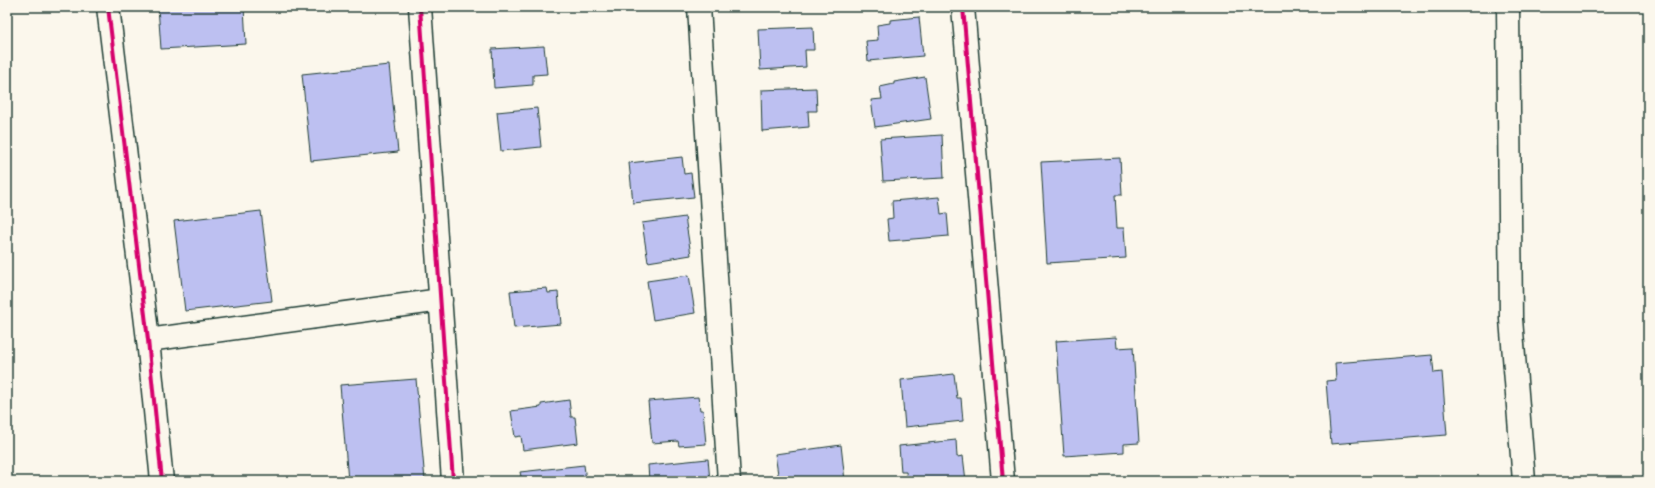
<svg xmlns="http://www.w3.org/2000/svg" width="1655" height="488" font-family="'Indie Flower',sans-serif">
<style>
.building{fill:#bdc0f1;stroke:#1f3d34}
.lines{fill:none;stroke-linecap:round;stroke-linejoin:round}
.minor-casing{stroke:#1f3d34;stroke-width:25}
.minor{stroke:#fbf7ec;stroke-width:22}
.cycleway-casing{stroke:#fbf7ec;stroke-width:6}
.cycleway{stroke:#d6006c;stroke-width:4}
</style>
<rect width="100%" height="100%" fill="#fbf7ec"/>
<filter id="ink" filterUnits="userSpaceOnUse"><feTurbulence type="fractalNoise" baseFrequency=".025" numOctaves="2"/><feDisplacementMap in="SourceGraphic" scale="8" xChannelSelector="R" yChannelSelector="G"/><feConvolveMatrix kernelMatrix="1 2 1 2 8 2 1 2 1" color-interpolation-filters="sRGB"/></filter>
<g filter="url(#ink)">
<!-- building -->
<g class="building">
<path d="M 158,7 L 244,7 L 246,44 L 161,49 Z"/>
<path d="M 754,7 L 786,7 L 786,8 L 754,10 Z"/>
<path d="M 919,17 L 923,56 L 868,61 L 866,41 L 878,40 L 877,25 L 890,23 L 890,20 Z"/>
<path d="M 813,27 L 814,50 L 805,50 L 806,67 L 760,70 L 758,29 Z"/>
<path d="M 544,46 L 547,74 L 533,75 L 533,85 L 494,88 L 492,49 Z"/>
<path d="M 389,65 L 398,152 L 311,161 L 302,74 Z"/>
<path d="M 925,77 L 931,119 L 875,127 L 871,100 L 882,99 L 880,87 L 894,84 L 894,82 Z"/>
<path d="M 816,88 L 817,111 L 808,111 L 809,127 L 762,131 L 761,90 Z"/>
<path d="M 537,108 L 541,147 L 501,151 L 497,112 Z"/>
<path d="M 942,135 L 944,178 L 883,181 L 880,139 Z"/>
<path d="M 682,157 L 684,174 L 691,173 L 694,197 L 633,203 L 629,163 Z"/>
<path d="M 1120,158 L 1122,195 L 1115,195 L 1117,228 L 1124,228 L 1126,258 L 1047,263 L 1041,162 Z"/>
<path d="M 939,197 L 941,214 L 947,213 L 949,236 L 889,241 L 887,219 L 893,218 L 892,201 Z"/>
<path d="M 261,211 L 272,301 L 185,311 L 174,221 Z"/>
<path d="M 685,217 L 691,255 L 648,262 L 642,223 Z"/>
<path d="M 689,275 L 695,313 L 653,320 L 647,281 Z"/>
<path d="M 547,288 L 548,293 L 558,292 L 561,324 L 514,328 L 510,291 Z"/>
<path d="M 1116,337 L 1117,348 L 1133,347 L 1139,443 L 1124,444 L 1124,452 L 1064,456 L 1056,341 Z"/>
<path d="M 1432,355 L 1434,373 L 1442,372 L 1447,435 L 1331,444 L 1326,381 L 1336,380 L 1335,363 Z"/>
<path d="M 954,374 L 957,398 L 961,398 L 963,421 L 905,427 L 901,380 Z"/>
<path d="M 416,379 L 425,481 L 348,481 L 340,385 Z"/>
<path d="M 698,397 L 700,410 L 703,410 L 706,444 L 679,446 L 678,441 L 652,443 L 648,401 Z"/>
<path d="M 569,400 L 571,417 L 575,417 L 578,443 L 523,450 L 521,436 L 515,437 L 511,411 L 541,407 L 541,404 Z"/>
<path d="M 956,440 L 957,457 L 963,456 L 966,481 L 907,481 L 906,472 L 901,472 L 899,446 Z"/>
<path d="M 841,445 L 845,481 L 779,481 L 775,454 Z"/>
<path d="M 708,459 L 710,481 L 649,481 L 648,465 Z"/>
<path d="M 584,465 L 586,481 L 522,481 L 520,472 Z"/>
</g>
<g class="lines">
<!-- minor casing -->
<g class="minor-casing">
<g id="minor">
<path d="M 108,7 L 148,340 L 162,481"/>
<path d="M 420,7 L 453,481"/>
<path d="M 699,7 L 729,481"/>
<path d="M 963,7 L 1003,481"/>
<path d="M 1508,7 L 1511,319 L 1524,481"/>
<path d="M 148,340 L 441,300"/>
</g>
</g>
<!-- minor -->
<use href="#minor" class="minor"/>
<!-- cycleway casing -->
<g class="cycleway-casing">
<g id="cycleway">
<path d="M 108,7 L 148,340 L 162,481"/>
<path d="M 420,7 L 453,481"/>
<path d="M 963,7 L 1003,481"/>
</g>
</g>
<!-- cycleway -->
<use href="#cycleway" class="cycleway"/>
</g>
</g>
<!-- margin -->
<rect width="1655" height="488" fill="none" stroke="#fbf7ec" stroke-width="24"/>
<rect x="12" y="12" width="1631" height="464" fill="none" stroke="#1f3d34" stroke-width="1.5" filter="url(#ink)"/>
</svg>
